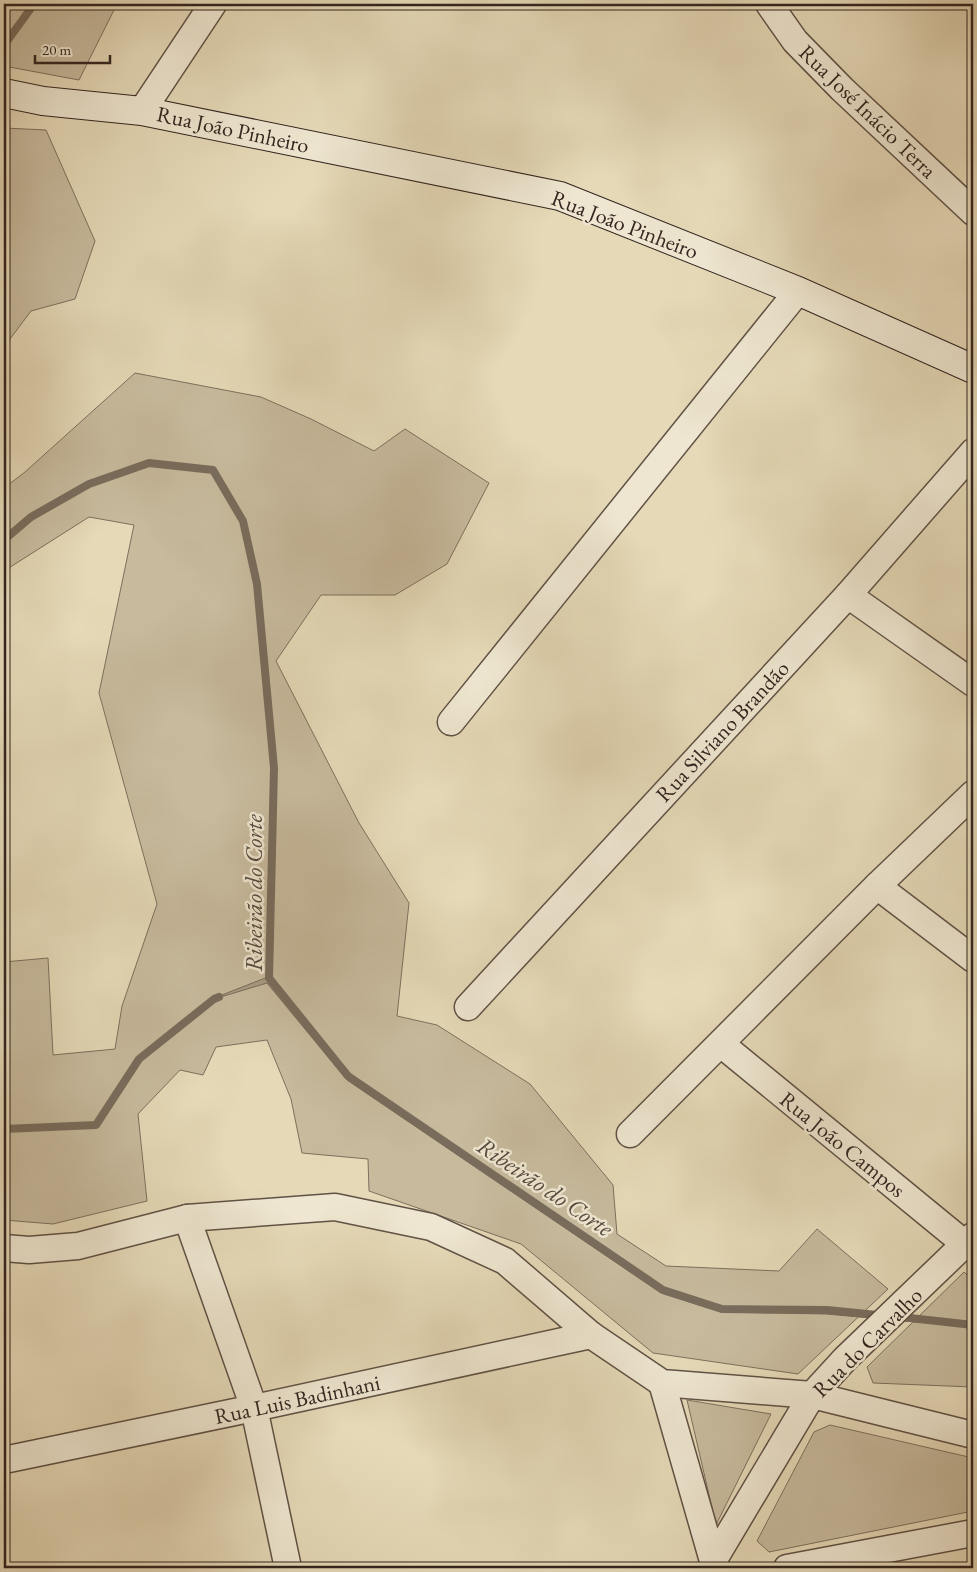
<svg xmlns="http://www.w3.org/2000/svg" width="977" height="1572" font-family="'EB Garamond',serif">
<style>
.green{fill:#c7ba9d;stroke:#7d705e}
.water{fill:#a89c84;stroke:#796c5c}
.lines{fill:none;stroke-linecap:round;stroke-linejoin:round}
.stream{stroke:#796c5c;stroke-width:8}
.street-casing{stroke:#605246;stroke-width:29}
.secondary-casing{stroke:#332520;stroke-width:30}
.street{stroke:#eee6d0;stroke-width:26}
.secondary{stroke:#eee6d0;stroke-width:28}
.labels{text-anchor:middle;stroke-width:5;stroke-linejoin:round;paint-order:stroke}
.street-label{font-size:22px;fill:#332520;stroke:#eee6d0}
.water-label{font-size:24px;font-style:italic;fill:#56493e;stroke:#eee6d0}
</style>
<rect width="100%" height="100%" fill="#e5d9b7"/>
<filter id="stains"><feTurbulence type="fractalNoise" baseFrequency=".004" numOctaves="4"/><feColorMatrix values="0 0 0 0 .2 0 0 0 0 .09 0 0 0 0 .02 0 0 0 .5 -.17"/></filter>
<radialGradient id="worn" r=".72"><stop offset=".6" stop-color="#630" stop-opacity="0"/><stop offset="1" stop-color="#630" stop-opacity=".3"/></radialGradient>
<!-- green -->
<g class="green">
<path d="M 4,4 L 117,4 L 79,80 L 4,66 Z"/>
<path d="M 4,128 L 46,130 L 95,241 L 75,299 L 31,311 L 4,347 Z"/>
<path d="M 135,373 L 261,397 L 311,419 L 374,451 L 405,429 L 489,483 L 447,564 L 395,595 L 321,595 L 276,661 L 359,823 L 409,903 L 397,1016 L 437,1025 L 530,1084 L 613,1185 L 617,1234 L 666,1266 L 779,1271 L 817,1229 L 888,1289 L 798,1374 L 653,1353 L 521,1244 L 369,1191 L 368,1159 L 302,1153 L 291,1099 L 267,1040 L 216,1047 L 203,1075 L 180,1070 L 138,1114 L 147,1201 L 53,1224 L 4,1220 L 4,962 L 48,958 L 53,1055 L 115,1049 L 122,1006 L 157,904 L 99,693 L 134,525 L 89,517 L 4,571 L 4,488 L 25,472 Z"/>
<path d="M 964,1272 L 973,1280 L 973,1387 L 873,1383 L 867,1367 Z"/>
<path d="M 687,1400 L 771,1414 L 716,1525 Z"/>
<path d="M 830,1425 L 973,1458 L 973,1511 L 769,1552 L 757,1541 L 814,1432 Z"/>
</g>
<!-- water -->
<g class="water">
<path d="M 34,4 L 36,4 L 7,44 L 4,59 L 5,44 Z"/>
<path d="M 149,463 L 213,470 L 243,521 L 257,584 L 274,769 L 269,977 L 348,1076 L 663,1290 L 723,1309 L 827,1310 L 973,1325 L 973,1327 L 826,1314 L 721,1312 L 661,1293 L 347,1080 L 267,983 L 214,999 L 139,1059 L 96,1125 L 6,1129 L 4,1129 L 96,1124 L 138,1059 L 214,998 L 268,977 L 273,768 L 256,584 L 242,521 L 212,470 L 150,464 L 89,486 L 31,517 L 4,541 L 31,517 L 89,484 Z"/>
</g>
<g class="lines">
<!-- stream -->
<g class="stream">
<path d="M 4,48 L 5,44 L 34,4"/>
<path d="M 4,540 L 31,517 L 89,484 L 149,463 L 213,470 L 243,521 L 257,584 L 274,768 L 269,978 L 348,1076 L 663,1290 L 722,1309 L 827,1310 L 877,1315"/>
<path d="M 4,1129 L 96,1125 L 139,1059 L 214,999 L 219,997"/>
<path d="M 901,1317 L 973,1325"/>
</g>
<!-- street casing -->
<g class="street-casing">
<g id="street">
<path d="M 769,4 L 795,41 L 842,89 L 973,212"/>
<path d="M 142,111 L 213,4"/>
<path d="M 848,595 L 973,683"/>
<path d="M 451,722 L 798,291"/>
<path d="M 877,886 L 973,959"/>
<path d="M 468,1007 L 848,595 L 973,452"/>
<path d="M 721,1044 L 965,1244"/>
<path d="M 630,1134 L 877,886 L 973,794"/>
<path d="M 187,1218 L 254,1408 L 288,1568"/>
<path d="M 4,1248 L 29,1250 L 78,1246 L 187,1218 L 335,1207 L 431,1227 L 505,1261 L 591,1335 L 662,1383 L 812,1395 L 973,1435"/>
<path d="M 662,1383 L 713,1561 L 713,1568"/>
<path d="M 4,1460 L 254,1408 L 591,1335"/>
<path d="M 713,1561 L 812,1395 L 845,1359 L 973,1236"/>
<path d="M 787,1568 L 973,1533"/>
</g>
</g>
<!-- secondary casing -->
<g class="secondary-casing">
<path id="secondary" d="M 4,93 L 43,101 L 142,111 L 560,196 L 798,291 L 973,369"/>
</g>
<!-- street -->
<use href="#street" class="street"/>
<!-- secondary -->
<use href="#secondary" class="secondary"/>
</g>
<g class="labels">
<!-- street labels -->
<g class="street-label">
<text transform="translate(868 111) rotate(44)" y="8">Rua José Inácio Terra</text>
<text transform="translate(233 129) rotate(12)" y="8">Rua João Pinheiro</text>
<text transform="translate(625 224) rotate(21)" y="8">Rua João Pinheiro</text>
<text transform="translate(722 731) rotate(-47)" y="8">Rua Silviano Brandão</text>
<text transform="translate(843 1144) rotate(39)" y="8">Rua João Campos</text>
<text transform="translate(867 1342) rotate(-45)" y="8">Rua do Carvalho</text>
<text transform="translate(297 1399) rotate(-12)" y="8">Rua Luis Badinhani</text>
</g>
<!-- water labels -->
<g class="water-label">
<text transform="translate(254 893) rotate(-90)" y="8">Ribeirão do Corte</text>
<text transform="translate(545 1187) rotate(34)" y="8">Ribeirão do Corte</text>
</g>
</g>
<!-- margin -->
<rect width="977" height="1572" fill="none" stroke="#e5d9b7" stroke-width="20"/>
<rect x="5" y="5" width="967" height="1562" fill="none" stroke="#332520" stroke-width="2.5"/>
<rect x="10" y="10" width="957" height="1552" fill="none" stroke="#332520"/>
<!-- scale -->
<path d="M35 55v8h75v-8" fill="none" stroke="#332520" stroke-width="2.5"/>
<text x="42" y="55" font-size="15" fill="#332520" stroke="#eee6d0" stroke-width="4" paint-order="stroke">20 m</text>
<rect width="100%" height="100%" filter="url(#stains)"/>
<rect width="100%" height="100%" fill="url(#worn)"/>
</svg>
